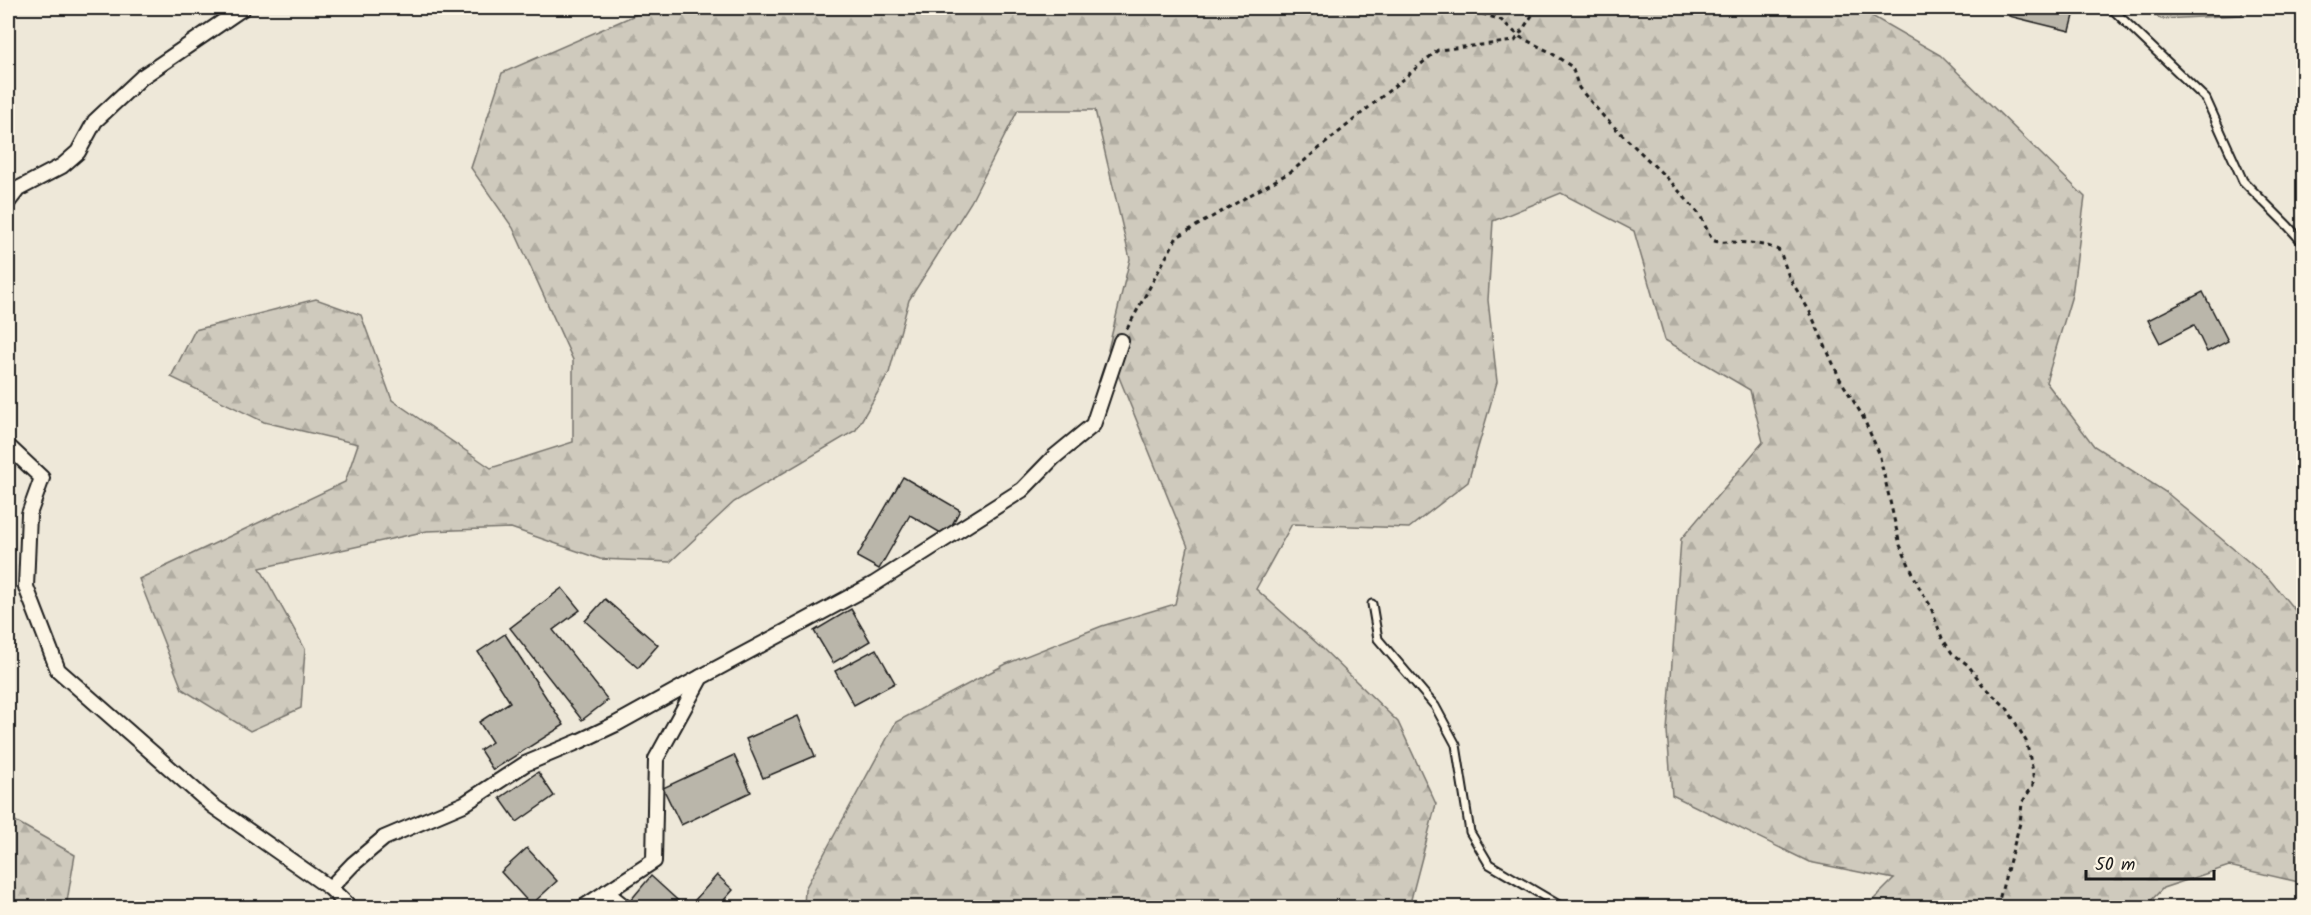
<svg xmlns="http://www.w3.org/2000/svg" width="2311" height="915" font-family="Kalam,sans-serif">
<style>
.forest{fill:url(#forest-firs);stroke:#76736c;stroke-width:1.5}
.building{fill:#bab6aa;stroke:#1c1c1c;stroke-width:1.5}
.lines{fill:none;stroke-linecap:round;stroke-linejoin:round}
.lane-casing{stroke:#1c1c1c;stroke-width:11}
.street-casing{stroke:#1c1c1c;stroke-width:18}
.path{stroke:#1c1c1c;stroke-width:3;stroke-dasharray:4.5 4.5;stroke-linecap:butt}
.lane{stroke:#fcf5e5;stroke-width:7}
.street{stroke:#fcf5e5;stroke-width:14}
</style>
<defs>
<pattern id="forest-firs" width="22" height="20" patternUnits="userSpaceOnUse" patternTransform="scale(1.5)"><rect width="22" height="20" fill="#cfcabd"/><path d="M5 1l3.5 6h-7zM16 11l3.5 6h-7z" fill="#b1ada2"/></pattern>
</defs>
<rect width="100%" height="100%" fill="#eee8d9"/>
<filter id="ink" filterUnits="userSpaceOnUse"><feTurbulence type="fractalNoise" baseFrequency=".0167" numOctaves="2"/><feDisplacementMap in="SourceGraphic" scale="12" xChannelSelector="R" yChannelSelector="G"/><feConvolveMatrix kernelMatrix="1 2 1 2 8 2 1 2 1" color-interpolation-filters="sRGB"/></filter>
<g filter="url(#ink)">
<!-- forest -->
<g class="forest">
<path d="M 651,8 L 1858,8 L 1940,55 L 2085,197 L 2072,295 L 2046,382 L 2094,446 L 2167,493 L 2269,579 L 2303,620 L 2303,883 L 2229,866 L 2163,888 L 2145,907 L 1866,907 L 1894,879 L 1809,862 L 1672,795 L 1667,731 L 1681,539 L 1763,442 L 1750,390 L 1665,340 L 1634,231 L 1561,193 L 1493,221 L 1488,300 L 1497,382 L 1468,482 L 1409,528 L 1292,524 L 1256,589 L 1320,646 L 1398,722 L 1436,804 L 1409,907 L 804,907 L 805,889 L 896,722 L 1006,664 L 1102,626 L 1175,604 L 1188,547 L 1108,350 L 1130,259 L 1095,110 L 1018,110 L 971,202 L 909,300 L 889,373 L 856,430 L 734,502 L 670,562 L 600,559 L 511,528 L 427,531 L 260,568 L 305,649 L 301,708 L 250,731 L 182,689 L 139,579 L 345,482 L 358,444 L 264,422 L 171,377 L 195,330 L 316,299 L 361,315 L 392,400 L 491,468 L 573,442 L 573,360 L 513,228 L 471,168 L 502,73 Z"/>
<path d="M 2143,8 L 2243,8 L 2242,15 L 2161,19 Z"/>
<path d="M 8,817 L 75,855 L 66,907 L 8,907 Z"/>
</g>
<!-- building -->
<g class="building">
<path d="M 2011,8 L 2076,8 L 2070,31 L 2009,16 Z"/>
<path d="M 2203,292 L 2228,341 L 2207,352 L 2194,325 L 2160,343 L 2148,320 Z"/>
<path d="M 903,477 L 960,510 L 946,536 L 910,515 L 879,569 L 857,557 Z"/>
<path d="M 562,588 L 580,610 L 553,630 L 608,700 L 582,720 L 510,628 Z"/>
<path d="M 605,599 L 658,645 L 638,668 L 585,621 Z"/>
<path d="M 851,609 L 870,641 L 833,663 L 814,631 Z"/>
<path d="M 505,634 L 564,725 L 493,770 L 480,750 L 492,742 L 479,722 L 510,702 L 478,652 Z"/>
<path d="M 876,649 L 895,683 L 854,705 L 835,671 Z"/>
<path d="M 798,716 L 815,756 L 763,778 L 746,739 Z"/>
<path d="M 734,755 L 751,792 L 681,825 L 663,788 Z"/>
<path d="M 538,772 L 554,796 L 517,822 L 500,798 Z"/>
<path d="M 527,848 L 557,881 L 531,905 L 501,872 Z"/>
<path d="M 717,875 L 733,890 L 717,908 L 688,908 Z"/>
<path d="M 651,876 L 686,908 L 637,908 L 630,901 Z"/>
</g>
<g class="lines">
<!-- lane casing -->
<g class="lane-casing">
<g id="lane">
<path d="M 2111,8 L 2206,99 L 2243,181 L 2288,226 L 2304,244"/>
<path d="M 1372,604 L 1378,639 L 1435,706 L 1456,745 L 1470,832 L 1489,864 L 1564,908"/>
</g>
</g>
<!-- street casing -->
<g class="street-casing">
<g id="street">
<path d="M 8,202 L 18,189 L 62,166 L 78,152 L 95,121 L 142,77 L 243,8"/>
<path d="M 8,446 L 42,478 L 29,514 L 26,587 L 58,670 L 213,806 L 330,888 L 351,908"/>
<path d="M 330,888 L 353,864 L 384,838 L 464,804 L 525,764 L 580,741 L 616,724 L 701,677"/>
<path d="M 606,892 L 626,908"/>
<path d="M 582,908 L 654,861 L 656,759 L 701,677 L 874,584 L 1022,490 L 1054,457 L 1093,425 L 1121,341"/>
</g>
</g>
<!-- path -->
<g class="path">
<path d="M 1465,8 L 1501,20 L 1520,37 L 1550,52 L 1572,67 L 1579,88 L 1604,117 L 1671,182 L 1700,215 L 1712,240 C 1720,243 1724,242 1732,242 C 1749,243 1765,243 1780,251 L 1789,277 L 1810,312 L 1840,379 L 1862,415 L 1879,453 L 1900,545 L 1920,589 L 1930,605 L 1942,638 L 1952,653 L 1968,665 L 1985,688 L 2007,708 L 2026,741 L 2033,771 L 2033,785 L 2022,803 L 2020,823 L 1999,900 L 2002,908"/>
<path d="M 1127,329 L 1177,237 L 1292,171 L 1438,50 L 1515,41 L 1537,8"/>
</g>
<!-- lane -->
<use href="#lane" class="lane"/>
<!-- street -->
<use href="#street" class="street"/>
</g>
</g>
<!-- margin -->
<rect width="2311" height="915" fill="none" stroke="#fcf5e5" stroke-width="30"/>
<rect x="15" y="15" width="2281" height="885" fill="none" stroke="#1c1c1c" stroke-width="2" filter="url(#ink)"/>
<!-- scale -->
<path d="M2086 870v9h128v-9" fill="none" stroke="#1c1c1c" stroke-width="3"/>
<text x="2095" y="870" font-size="18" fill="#1c1c1c" stroke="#fcf5e5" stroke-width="4.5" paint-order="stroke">50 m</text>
</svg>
